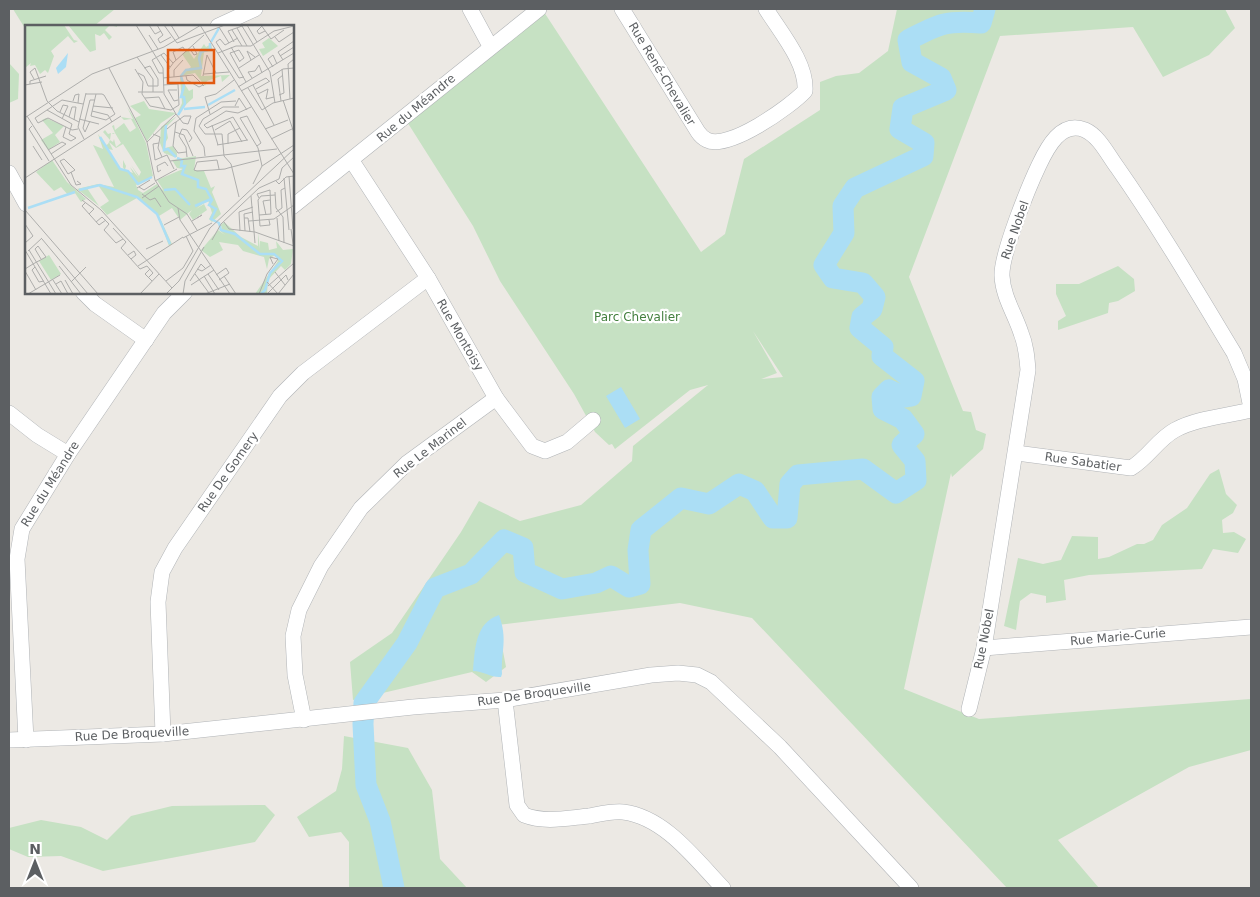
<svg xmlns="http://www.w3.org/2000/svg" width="1260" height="897" font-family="'DejaVu Sans',sans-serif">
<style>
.green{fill:#c6e1c3;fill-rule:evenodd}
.water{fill:#abdef5}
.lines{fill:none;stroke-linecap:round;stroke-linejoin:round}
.river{stroke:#abdef5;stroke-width:21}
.minor-casing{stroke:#b1b4b7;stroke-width:16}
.minor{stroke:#fff;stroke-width:15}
.labels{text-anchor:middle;stroke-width:4.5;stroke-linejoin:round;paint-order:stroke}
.street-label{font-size:12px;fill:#5c5f62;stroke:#fff}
.park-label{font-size:12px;fill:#437f3e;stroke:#fff}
.inset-river{fill:none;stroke:#abdef5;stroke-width:2.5}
.inset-road{fill:none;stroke:#aeaeac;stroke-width:1}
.view{fill:#e15910;fill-opacity:0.15;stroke:#e15910;stroke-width:2.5}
.inset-edge{fill:none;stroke:#5c5f62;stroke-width:2.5}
</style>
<rect width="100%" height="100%" fill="#ece9e4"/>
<!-- green -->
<g class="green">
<path d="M 13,9 L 115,9 L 94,26 L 26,26 L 26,30 Z"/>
<path d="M 542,9 L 701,252 L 725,234 L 744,159 L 820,110 L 820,82 L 836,76 L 859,73 L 888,51 L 897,9 L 1225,9 L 1235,28 L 1209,55 L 1163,77 L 1133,27 L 1000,36 L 909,277 L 963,411 L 971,412 L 976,430 L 986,434 L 983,449 L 952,477 L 951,473 L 904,689 L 979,719 L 1251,699 L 1251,750 L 1189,767 L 1058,840 L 1099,888 L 1007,888 L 752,618 L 680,603 L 498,625 L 506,667 L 486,682 L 472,672 L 353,700 L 350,662 L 392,633 L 461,532 L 479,501 L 520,521 L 581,505 L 632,461 L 633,446 L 708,385 L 690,390 L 615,449 L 612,444 L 609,445 L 595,432 L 574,394 L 500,281 L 473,226 L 404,117 ZM 753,331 L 783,377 L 761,379 L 777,373 Z"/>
<path d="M 9,63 L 19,74 L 18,99 L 9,103 Z"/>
<path d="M 1118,266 L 1134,279 L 1135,291 L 1118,301 L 1109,303 L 1108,313 L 1058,330 L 1058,321 L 1066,316 L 1056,294 L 1056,284 L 1079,284 Z"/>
<path d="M 1219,469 L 1226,494 L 1237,505 L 1233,513 L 1222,520 L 1223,533 L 1234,532 L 1246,539 L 1238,553 L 1213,549 L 1202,569 L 1089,575 L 1064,580 L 1066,600 L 1046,603 L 1046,596 L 1031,593 L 1020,601 L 1016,630 L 1004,626 L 1018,558 L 1043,564 L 1061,560 L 1072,536 L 1098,537 L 1098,559 L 1109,557 L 1137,544 L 1144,544 L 1153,540 L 1162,525 L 1187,508 L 1210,474 Z"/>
<path d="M 344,736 L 408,748 L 432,790 L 440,859 L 467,888 L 349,888 L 349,842 L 341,832 L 309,837 L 297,817 L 336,791 L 342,769 Z"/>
<path d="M 265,805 L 275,815 L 255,842 L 103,871 L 61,856 L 28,857 L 9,849 L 9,828 L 41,820 L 81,827 L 107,840 L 131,816 L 172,806 Z"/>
</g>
<!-- water -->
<g class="water">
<path d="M 621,387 L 640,419 L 625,428 L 606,396 Z"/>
<path d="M 499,615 C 508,640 501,650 502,674 L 501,677 C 492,678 483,671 473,671 C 475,649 475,623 499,615 Z"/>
</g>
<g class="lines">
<!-- river -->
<path class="river" d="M 394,888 L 380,821 L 366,785 L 363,724 L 364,703 L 407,643 L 435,588 L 471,574 L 504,540 L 523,548 L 525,572 L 562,589 L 596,583 L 611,576 L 629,587 L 640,584 L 638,550 L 641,530 L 681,498 L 709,504 L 739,484 L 755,491 L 773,518 L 787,518 L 790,484 L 798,475 L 863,469 L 896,493 L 916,480 L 915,461 L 902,445 L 914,434 L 903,419 L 883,409 L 882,397 L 889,390 L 904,397 L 911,396 L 914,381 L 882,356 L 883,347 L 860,328 L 862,317 L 872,309 L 875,297 L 863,283 L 833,278 L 824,265 L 844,233 L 843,206 L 855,188 L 923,156 L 924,143 L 900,129 L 903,108 L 946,90 L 941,78 L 912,62 L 908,40 C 939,24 946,20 981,23 L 985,9"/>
<!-- minor casing -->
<g class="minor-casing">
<g id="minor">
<path d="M 470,9 L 490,46"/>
<path d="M 622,9 L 698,132 C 700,135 703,138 707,140 C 728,151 790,107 805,91 C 807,63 781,33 766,9"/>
<path d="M 218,26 L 255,9"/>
<path d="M 352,161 L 428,278 L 496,398 L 532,446 L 545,451 L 567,442 L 593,420"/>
<path d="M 9,173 L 26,204"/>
<path d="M 292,207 L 539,9"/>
<path d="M 83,292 L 95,304 L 146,340"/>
<path d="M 9,413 L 37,435 L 68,454"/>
<path d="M 1016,453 L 1131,468 C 1148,458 1158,439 1175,430 C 1197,418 1227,416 1251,410"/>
<path d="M 984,648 L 1251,627"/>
<path d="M 505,700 L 517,805 L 524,815 C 545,823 567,818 589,816 C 600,814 612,811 623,812 C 665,817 696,860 723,888"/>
<path d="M 969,709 L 984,648 L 1028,370 C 1027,357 1026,345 1021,333 C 1015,314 1003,297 1002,276 C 1001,254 1029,186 1039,165 C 1047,148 1061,120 1085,130 C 1099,136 1108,155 1117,167 C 1159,227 1196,290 1234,353 L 1245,379 L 1251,408"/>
<path d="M 304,720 L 295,675 L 293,636 L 299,610 L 321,566 L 361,508 L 407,463 L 496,398"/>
<path d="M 163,734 L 158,602 L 162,572 L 175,548 L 280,396 L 303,373 L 428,278"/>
<path d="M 9,740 L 163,734 L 413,707 L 505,700 L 651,675 L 678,673 L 697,675 L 711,682 L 780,747 L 911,888"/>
<path d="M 26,740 L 17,559 L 22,529 L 68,454 L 164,313 L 185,292"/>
</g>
</g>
<!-- minor -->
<use href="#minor" class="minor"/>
</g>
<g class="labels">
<!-- street labels -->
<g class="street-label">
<text transform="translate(662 74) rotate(59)" y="4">Rue René-Chevalier</text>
<text transform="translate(416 108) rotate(-40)" y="4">Rue du Méandre</text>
<text transform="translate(1015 230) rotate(-71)" y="4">Rue Nobel</text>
<text transform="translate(460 335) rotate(60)" y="4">Rue Montoisy</text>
<text transform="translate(430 448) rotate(-38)" y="4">Rue Le Marinel</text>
<text transform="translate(1083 462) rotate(8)" y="4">Rue Sabatier</text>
<text transform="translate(228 472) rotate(-55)" y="4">Rue De Gomery</text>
<text transform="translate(50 484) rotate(-58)" y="4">Rue du Méandre</text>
<text transform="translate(1118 637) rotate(-5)" y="4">Rue Marie-Curie</text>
<text transform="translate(984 639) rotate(-79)" y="4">Rue Nobel</text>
<text transform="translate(534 694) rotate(-8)" y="4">Rue De Broqueville</text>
<text transform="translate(132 734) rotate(-3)" y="4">Rue De Broqueville</text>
</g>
<!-- park labels -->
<g class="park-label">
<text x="637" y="321">Parc Chevalier</text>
</g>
</g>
<!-- overview -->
<g transform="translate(25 25)">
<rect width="269" height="269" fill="#ece9e4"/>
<path d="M 0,0 L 39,0 L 49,15 L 53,16 L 49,18 L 43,11 L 26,26 L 29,31 L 23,48 L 20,45 L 15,49 L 10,40 L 5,41 L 6,38 L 0,43 ZM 43,0 L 92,0 L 92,2 L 85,0 L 80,5 L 87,12 L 84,15 L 79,8 L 75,11 L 70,9 L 71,25 L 65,27 ZM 244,13 L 253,21 L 238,31 L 234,24 L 240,23 L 237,18 ZM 179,19 L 181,22 L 186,19 L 188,26 L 179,27 L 176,51 L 205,50 L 197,57 L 196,51 L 182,56 L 180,61 L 170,48 L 156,51 L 166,42 L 157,29 L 163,25 L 169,34 ZM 155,52 L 164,66 L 168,64 L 168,73 L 153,87 L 157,78 ZM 119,76 L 124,84 L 151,88 L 136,98 L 122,116 L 110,93 L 116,90 L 105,81 ZM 102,82 L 108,91 L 121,118 L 128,151 L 111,160 L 113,165 L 118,168 L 132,159 L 139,166 L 132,155 L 158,144 L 152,143 L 147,135 L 171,131 L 169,145 L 179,146 L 186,163 L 190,161 L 187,167 L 196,189 L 187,197 L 184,194 L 187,188 L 183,175 L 171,184 L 179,179 L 182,185 L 168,195 L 164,189 L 167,185 L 155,195 L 147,183 L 134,191 L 147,219 L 144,221 L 132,189 L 112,173 L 82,190 L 75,182 L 84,176 L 73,160 L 62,163 L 74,181 L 52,164 L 73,159 L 89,162 L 68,120 L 78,124 L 73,109 L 81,120 L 83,119 L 85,115 L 78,107 L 80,105 L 83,109 L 86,108 L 85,115 L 88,117 L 89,114 L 91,122 L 96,118 L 90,108 L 88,109 L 87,108 L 90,108 L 87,101 L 89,100 L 90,105 L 99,98 L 105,107 L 111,103 L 106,94 L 99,95 L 96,92 L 108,94 ZM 84,117 L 91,123 L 98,119 L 116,147 L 114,151 L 106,140 L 114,153 L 105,142 L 108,148 L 100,145 L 101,141 L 98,135 L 98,142 L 90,128 L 99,144 L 95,144 L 83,124 L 88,125 ZM 152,91 L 141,102 L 143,113 L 139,120 L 140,123 L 148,121 L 152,128 L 152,132 L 149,132 L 139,128 L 135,118 L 136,102 ZM 21,93 L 39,101 L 30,110 L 35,117 L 23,125 L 16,115 L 28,108 L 17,95 ZM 27,135 L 42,157 L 61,174 L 56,177 L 50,168 L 43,170 L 36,162 L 29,166 L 11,147 ZM 199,197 L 216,212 L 233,221 L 233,208 L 235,224 L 235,216 L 243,218 L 244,225 L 252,223 L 251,216 L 258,225 L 268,224 L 266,239 L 260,245 L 256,241 L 243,255 L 242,269 L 230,269 L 253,236 L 250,230 L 244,234 L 242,244 L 239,232 L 218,226 L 213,220 L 194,217 L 198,225 L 185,232 L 176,225 L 193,205 L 200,210 L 193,204 L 197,205 L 196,200 ZM 24,230 L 36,249 L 26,255 L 14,236 Z" fill="#c6e1c3" fill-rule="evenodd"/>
<path d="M 43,28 L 41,42 L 33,49 L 31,43 Z" fill="#abdef5"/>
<path class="inset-river" d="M 186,17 L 194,3M 183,80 L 210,65M 159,84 L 180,82M 153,90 L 160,79 L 159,72 L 156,72 L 159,61 L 156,51 L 161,45 L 176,43 L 174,33 L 176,27 L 185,24 L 185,18M 141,100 L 139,125 L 143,124 L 151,132M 75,112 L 95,144 L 103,146 L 113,159 L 127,152M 152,133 L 157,135 L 156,141 L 160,141 L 157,149 L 173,155 L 173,162 L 181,164 L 187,175 L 184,180 L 191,184 L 186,194 L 194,198 L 196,205 L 210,209 L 235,229 L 249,229 L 257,236 L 245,248 L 240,265 L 236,269M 54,165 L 75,160 L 112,172 L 132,189 L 145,219M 139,165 L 150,164 L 165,180M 170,181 L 186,174M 3,183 L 50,167"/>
<path class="inset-road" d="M 111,0 L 138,43 L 139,69 L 151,89 L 155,94 L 158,98 L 163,99 L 166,91 L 159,91 L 151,97 L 149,98 L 142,104M 124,0 L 130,9 L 136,6M 132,0 L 138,10 L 133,14 L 135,18 L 146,12M 139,0 L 152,18 L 200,0M 146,0 L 154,13M 175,0 L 269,149M 222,0 L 232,17M 236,0 L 246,14 L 259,5M 217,1 L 245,47 L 250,78M 237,1 L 232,6 L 234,9 L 240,6M 194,2 L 204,18M 212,3 L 222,21M 207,5 L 217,21M 124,10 L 133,24M 250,12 L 254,17 L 269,7M 213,13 L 200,20 L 195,14 L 191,17 L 214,53 L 219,52M 209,17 L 203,6 L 220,0M 206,22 L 215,37M 165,24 L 169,30 L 172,29 L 168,21M 193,28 L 211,21 L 226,21 L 249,6 L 269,1M 136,30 L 145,42M 255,31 L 269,22M 112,32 L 128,54 L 128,67M 151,35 L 148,27 L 158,22 L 161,27M 226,35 L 222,26 L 230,32M 258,35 L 253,27 L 269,16M 215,36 L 219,33 L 214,25 L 205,28 L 221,57M 248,42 L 243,34 L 248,30 L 252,39M 84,43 L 122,117 L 130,155 L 144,177 L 162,189 L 172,205M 214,43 L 234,30M 110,44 L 118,57 L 117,69 L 125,81 L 146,85 L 154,80 L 153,59 L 138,60M 113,48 L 119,51 L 123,61 L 133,61 L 133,54 L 125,41 L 119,43M 138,48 L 134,48 L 127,35 L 139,28 L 148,38M 179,49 L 204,47M 161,51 L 162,55 L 174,62 L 178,60M 178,51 L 182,30 L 191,48M 247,51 L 258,44 L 269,43M 144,52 L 143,45 L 149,37 L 179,10M 149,52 L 149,45 L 158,35M 138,53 L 168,50 L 179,61M 227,53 L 223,47 L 230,46 L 234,40 L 237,48M 9,54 L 5,47 L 10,43 L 22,76 L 32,86 L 54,97M 5,59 L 5,56 L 21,51M 0,60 L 17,57M 228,60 L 249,100M 213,62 L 269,28M 223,63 L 237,85 L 248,78 L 269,73M 231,64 L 245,56M 152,65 L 143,65 L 149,76 L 153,75M 216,66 L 241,53 L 244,56M 113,67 L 138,67M 61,69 L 77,69 L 79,70 L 90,89 L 81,95 L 66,91 L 71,69M 233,69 L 243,64 L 241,74 L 249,72M 254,70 L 259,68 L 257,44M 120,73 L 134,72 L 140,84M 265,74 L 263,39 L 269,34M 258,75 L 269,108M 48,76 L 50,70 L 54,69 L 53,78M 256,76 L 253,54 L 258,50M 68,81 L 88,83M 210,81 L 214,73 L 222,85M 214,82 L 198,82 L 178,94 L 174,101 L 180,109 L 197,109 L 199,131 L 206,139 L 214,172M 22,85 L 47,99 L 44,109 L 51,113 L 46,116 L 38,112 L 41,102M 67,86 L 83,90 L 87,97M 35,87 L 38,80 L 43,81 L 37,94M 185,89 L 180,72 L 191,69 L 209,55M 2,91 L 46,160 L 76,185 L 147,263M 1,92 L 67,49 L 139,22 L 176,0M 44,92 L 47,82 L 51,82 L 49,95M 215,93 L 233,123 L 237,141M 215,93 L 222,91 L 236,118 L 232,121M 54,94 L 74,99M 65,96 L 60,107 L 58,103 L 65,75 L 70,75M 151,97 L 148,121 L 153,128 L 161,127M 13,98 L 10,93 L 37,75 L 58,79M 13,98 L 23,93 L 47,105 L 53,104M 187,100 L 193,120M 7,101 L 4,104 L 24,136M 240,104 L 263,95M 190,105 L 205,96 L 217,117M 150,107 L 159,110 L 168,131M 128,109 L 135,112 L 133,123 L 137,132M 59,114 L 53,102 L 61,68M 246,114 L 269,103M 222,115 L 208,92 L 182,103 L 179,100 L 201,86 L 213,88 L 226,82M 122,117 L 151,89M 134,118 L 128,119 L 130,135 L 142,130 L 149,144M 203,119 L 203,109 L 215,103M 192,120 L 223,115M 8,121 L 17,135M 23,125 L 37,117 L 41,119 L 26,129M 180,131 L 179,122 L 169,106 L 171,93 L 196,77 L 211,76M 162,132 L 161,122 L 154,111 L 157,104 L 162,105 L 167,113 L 164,117M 39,134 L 50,145 L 43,149 L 35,136 ZM 145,136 L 252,124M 194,144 L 192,135 L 172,137 L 169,145 L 172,146 L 188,145 L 200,144 L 203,143 L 234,135M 136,145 L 133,147 L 132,141 L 140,137 L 143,141M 46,147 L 51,160 L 56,159 L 52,156M 264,151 L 268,204M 0,153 L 96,91M 259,153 L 264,205M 130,156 L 152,144M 251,156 L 254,159 L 261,152 L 269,151M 228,159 L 237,141 L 269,120M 114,162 L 119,165 L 130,158M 112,163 L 125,155M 250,167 L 251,183 L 258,192 L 259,218M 117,169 L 125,175 L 130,173 L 136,182M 226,171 L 230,218M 117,173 L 134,161M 57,175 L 69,184 L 64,189M 60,178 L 57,181 L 74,200 L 81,195M 153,183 L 155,195 L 205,269M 0,185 L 73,269M 251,187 L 257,183 L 256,165 L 260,163M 234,190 L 246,189 L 245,165 L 232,169 L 234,173M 241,190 L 238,176 L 245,175M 219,193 L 223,193 L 225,207M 252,193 L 254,216M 244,195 L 245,200 L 235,201 L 233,175 L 236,171 L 250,170M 167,196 L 177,190 L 172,193M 224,196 L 249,194 L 269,180M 71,197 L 77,192 L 84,199 L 79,205 L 91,218 L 98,214M 199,197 L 204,204 L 230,207 L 269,221M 0,199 L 8,211 L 0,218M 139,200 L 154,192M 88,203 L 101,217 L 96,223 L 115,244 L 122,241 L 128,248 L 123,253M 266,204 L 269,226M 215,206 L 214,187 L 228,182M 220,206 L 219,189 L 228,187M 158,213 L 187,198M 17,214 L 63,269M 187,215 L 196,199 L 234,163 L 254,154 L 257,143 L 269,132M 121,224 L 138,216M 0,225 L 26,269M 4,225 L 31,269M 3,226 L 17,213M 103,230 L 109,226 L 111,230 L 106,234M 248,239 L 245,232 L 253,234M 34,241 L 56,269M 113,241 L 158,212M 10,242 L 7,245 L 14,257 L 19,256M 0,244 L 8,239 L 21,232 L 13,221 L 10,224 L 16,234M 125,244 L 120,249 L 127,256M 172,244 L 177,246 L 186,240M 0,246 L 11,265M 250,247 L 260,260M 170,249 L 184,268M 183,249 L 194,265M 191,250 L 201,243 L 204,248 L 194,255M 179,251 L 190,269M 199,251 L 211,269M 28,255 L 37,269M 40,255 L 48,269M 141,256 L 158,243 L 168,226 L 161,211M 165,256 L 176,239 L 181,244M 46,257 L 61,242M 242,257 L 253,269M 31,259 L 36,256 L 43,269M 166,260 L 189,245M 243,261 L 269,238M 3,269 L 35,250M 115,269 L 134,249M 141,269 L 154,256 L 185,203 L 269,124M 158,269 L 160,256 L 179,222M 180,269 L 205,259M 234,269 L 242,249 L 253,234M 242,269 L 261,250 L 263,255M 253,269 L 269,249"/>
<path class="view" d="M 143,25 L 189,25 L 189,58 L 143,58 Z"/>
<rect width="269" height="269" class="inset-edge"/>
</g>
<!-- border -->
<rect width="1260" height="897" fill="none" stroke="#5c5f62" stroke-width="20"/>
<!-- north arrow -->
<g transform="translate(35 862)" stroke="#ffffff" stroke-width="4" paint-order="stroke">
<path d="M0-4L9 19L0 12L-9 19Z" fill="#5c5f62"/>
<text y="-8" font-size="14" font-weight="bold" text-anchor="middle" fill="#5c5f62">N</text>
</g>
</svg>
